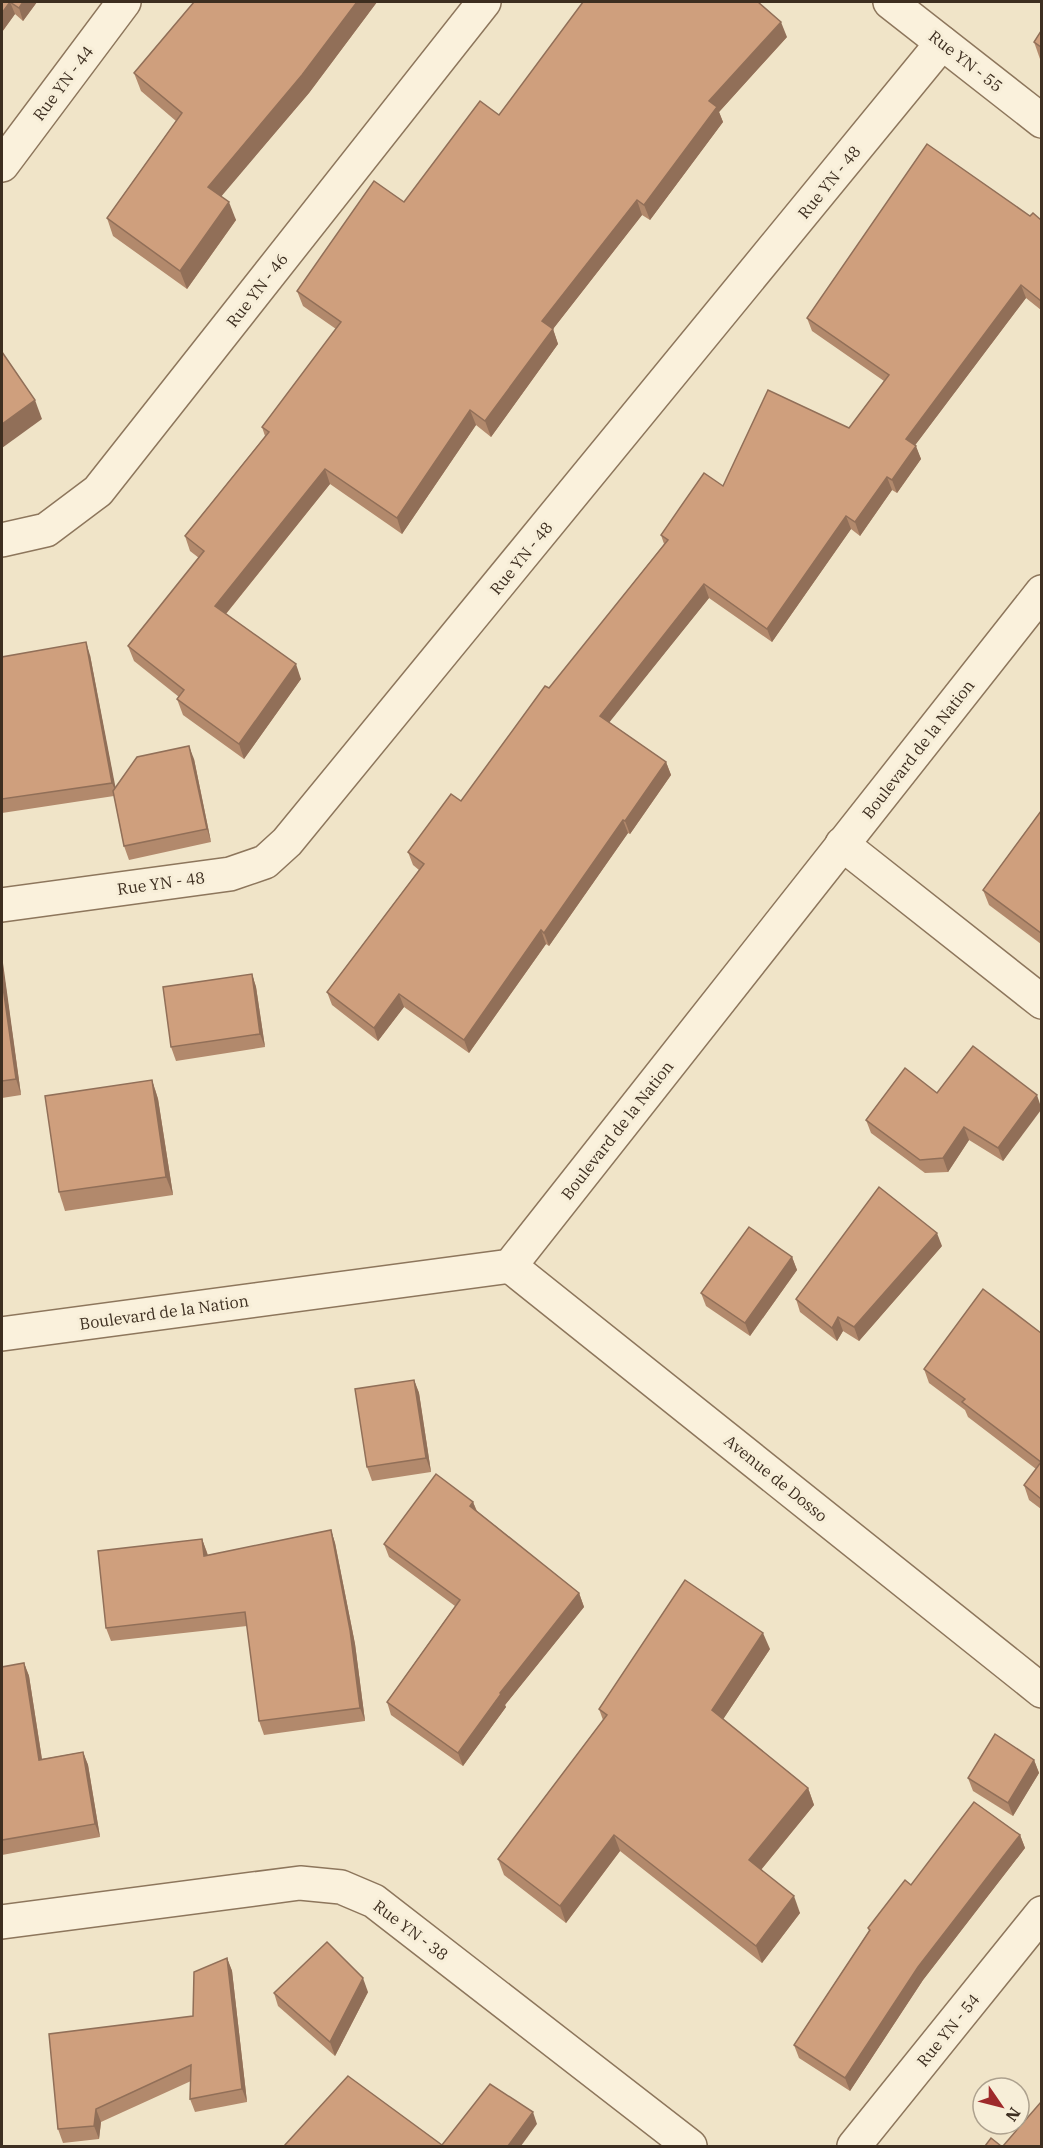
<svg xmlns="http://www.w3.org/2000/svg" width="1043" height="2148" font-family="'IBM Plex Serif',serif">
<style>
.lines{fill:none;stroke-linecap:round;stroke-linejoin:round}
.street-casing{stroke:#8d765c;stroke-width:36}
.street{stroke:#faf1dc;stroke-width:33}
.wall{fill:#b2896c}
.shaded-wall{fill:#916f58}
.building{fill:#cf9f7d;stroke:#916f58;stroke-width:1.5}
.labels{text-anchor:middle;stroke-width:6;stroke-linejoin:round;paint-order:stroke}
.street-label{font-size:16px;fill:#3d2e20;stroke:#f7eed8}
</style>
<rect width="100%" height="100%" fill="#f0e4c8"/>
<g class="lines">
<!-- street casing -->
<g class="street-casing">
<g id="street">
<path d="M 890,2 L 1042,121"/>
<path d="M 2,165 L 124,2"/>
<path d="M 2,540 L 46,530 L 98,491 L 484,2"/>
<path d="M 842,844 L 1042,1002"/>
<path d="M 2,905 L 230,874 L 265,862 L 287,842 L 942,43"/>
<path d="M 510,1266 L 1042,1691"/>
<path d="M 2,1334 L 510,1266 L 1042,592"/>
<path d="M 2,1922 L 300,1883 L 341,1887 L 374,1901 L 690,2146"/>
<path d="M 854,2146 L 1042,1913"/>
</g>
</g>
<!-- street -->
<use href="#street" class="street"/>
</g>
<!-- wall -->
<g class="wall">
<path d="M 2,2 L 37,2 L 23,21 L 15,14 L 2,32 Z"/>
<path d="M 194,2 L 377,2 L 309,93 L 221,196 L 236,220 L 187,289 L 113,236 L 107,218 L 176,121 L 141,91 L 134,73 Z"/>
<path d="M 1041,31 L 1041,60 L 1040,59 L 1034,42 Z"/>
<path d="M 787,37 L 719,112 L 723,122 L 650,220 L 642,215 L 553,329 L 558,344 L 491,437 L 476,425 L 402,534 L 330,484 L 226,614 L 301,679 L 244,759 L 183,715 L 177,699 L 179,697 L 134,661 L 128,646 L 199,558 L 190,551 L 185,536 L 265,436 L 262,427 L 336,329 L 303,306 L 297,291 L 404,202 L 499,115 Z"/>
<path d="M 1030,216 L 1041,220 L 1041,310 L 1026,298 L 915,445 L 921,459 L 897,493 L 892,490 L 860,536 L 851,529 L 772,642 L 709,598 L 609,722 L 666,762 L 671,775 L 630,834 L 628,833 L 549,946 L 546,944 L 469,1053 L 404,1007 L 378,1041 L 332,1005 L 327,992 L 419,870 L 413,865 L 408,852 L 461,801 L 664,544 L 661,535 L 723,486 L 849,428 L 884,381 L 812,331 L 807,318 Z"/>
<path d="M 90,655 L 115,788 L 194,759 L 211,842 L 129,860 L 124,846 L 114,796 L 2,813 L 2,657 Z"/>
<path d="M 1041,811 L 1041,944 L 989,905 L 983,890 Z"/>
<path d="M 2,960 L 21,1095 L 2,1098 Z"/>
<path d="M 252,974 L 256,987 L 265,1047 L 176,1061 L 171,1047 Z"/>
<path d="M 152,1080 L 158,1099 L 173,1195 L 65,1211 L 59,1192 Z"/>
<path d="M 937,1093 L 1041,1107 L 1003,1161 L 969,1140 L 948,1172 L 925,1173 L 871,1133 L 866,1120 Z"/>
<path d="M 942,1246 L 859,1341 L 843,1331 L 837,1341 L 800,1312 L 796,1299 Z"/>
<path d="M 792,1257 L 797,1270 L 750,1336 L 706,1306 L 701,1293 Z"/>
<path d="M 1041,1333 L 1041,1509 L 1029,1500 L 1024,1485 L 1036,1469 L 968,1417 L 965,1410 L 929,1383 L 924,1369 Z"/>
<path d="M 414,1380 L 419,1393 L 431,1472 L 372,1481 L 367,1467 Z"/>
<path d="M 473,1502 L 477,1511 L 579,1593 L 584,1607 L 505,1705 L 506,1707 L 463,1766 L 391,1715 L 387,1702 L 455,1606 L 389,1557 L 384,1544 Z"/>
<path d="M 331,1530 L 335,1543 L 355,1644 L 365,1721 L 264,1735 L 259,1721 L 247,1626 L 111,1641 L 106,1628 L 202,1539 L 208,1555 Z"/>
<path d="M 770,1649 L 723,1719 L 808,1788 L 814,1805 L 761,1870 L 800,1913 L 762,1963 L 620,1851 L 566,1923 L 504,1875 L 498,1859 L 603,1720 L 599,1709 Z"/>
<path d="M 24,1663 L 29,1676 L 42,1759 L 83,1752 L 88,1765 L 100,1837 L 2,1855 L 2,1667 Z"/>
<path d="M 1034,1760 L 1039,1773 L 1013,1816 L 973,1791 L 968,1778 Z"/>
<path d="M 1020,1835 L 1025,1848 L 923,1980 L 850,2091 L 799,2058 L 794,2045 L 869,1931 L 868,1928 L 911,1885 Z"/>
<path d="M 227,1958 L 232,1971 L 247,2102 L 195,2112 L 190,2099 L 191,2081 L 101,2122 L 99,2139 L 63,2143 L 58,2129 L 193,2016 Z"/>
<path d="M 368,1992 L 335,2056 L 278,2006 L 274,1993 Z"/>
</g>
<!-- shaded-wall -->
<g class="shaded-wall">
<path d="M 10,2 L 15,14 L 2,32 L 2,13 Z"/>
<path d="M 23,2 L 37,2 L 23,21 L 19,8 Z"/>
<path d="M 357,2 L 377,2 L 309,93 L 214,205 L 208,187 Z"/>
<path d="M 781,22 L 787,37 L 719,112 L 723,122 L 650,220 L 644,205 L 709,101 Z"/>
<path d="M 637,200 L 642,215 L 553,329 L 558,344 L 491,437 L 485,421 L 542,321 Z"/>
<path d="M 229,202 L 236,220 L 187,289 L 180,271 Z"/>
<path d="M 1021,285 L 1026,298 L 910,452 L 906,439 Z"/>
<path d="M 35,400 L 42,419 L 2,448 L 2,424 Z"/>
<path d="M 470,410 L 476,425 L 402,534 L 397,518 Z"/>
<path d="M 916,446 L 921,459 L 897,493 L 892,480 Z"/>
<path d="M 325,469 L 330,484 L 220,621 L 215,606 Z"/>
<path d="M 887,477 L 892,490 L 860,536 L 855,522 Z"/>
<path d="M 846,516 L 851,529 L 772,642 L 767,629 Z"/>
<path d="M 704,584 L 709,598 L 604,729 L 600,716 Z"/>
<path d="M 86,642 L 90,655 L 117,795 L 112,783 Z"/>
<path d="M 296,664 L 301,679 L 244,759 L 239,744 Z"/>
<path d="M 189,746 L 194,759 L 211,842 L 207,829 Z"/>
<path d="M 666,762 L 671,775 L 630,834 L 625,821 Z"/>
<path d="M 623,820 L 628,833 L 549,946 L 544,933 Z"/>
<path d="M 541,930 L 546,944 L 469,1053 L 464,1040 Z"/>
<path d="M 2,960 L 3,963 L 21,1095 L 16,1079 L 2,980 Z"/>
<path d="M 252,974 L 256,987 L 265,1047 L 260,1034 Z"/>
<path d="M 399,994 L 404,1007 L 378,1041 L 374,1028 Z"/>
<path d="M 152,1080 L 158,1099 L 173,1195 L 166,1177 Z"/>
<path d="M 1037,1095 L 1041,1107 L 1041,1110 L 1003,1161 L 998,1148 Z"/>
<path d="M 964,1127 L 969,1140 L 948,1172 L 943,1158 Z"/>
<path d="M 937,1233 L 942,1246 L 859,1341 L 854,1327 Z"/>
<path d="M 792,1257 L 797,1270 L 750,1336 L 745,1323 Z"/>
<path d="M 838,1317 L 843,1331 L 837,1341 L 832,1328 Z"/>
<path d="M 414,1380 L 419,1393 L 431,1472 L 426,1458 Z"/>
<path d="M 473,1502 L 478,1515 L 470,1506 Z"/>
<path d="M 331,1530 L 335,1543 L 355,1644 L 365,1721 L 360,1708 Z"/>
<path d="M 202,1539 L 207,1553 L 209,1569 L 204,1556 Z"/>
<path d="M 579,1593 L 584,1607 L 505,1705 L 506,1707 L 463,1766 L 458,1753 L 500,1693 Z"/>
<path d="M 763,1633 L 770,1649 L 718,1727 L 712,1710 Z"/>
<path d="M 24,1663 L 29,1676 L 44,1773 L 39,1760 Z"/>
<path d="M 83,1752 L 88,1765 L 100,1837 L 95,1824 Z"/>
<path d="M 1034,1760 L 1039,1773 L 1013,1816 L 1008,1803 Z"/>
<path d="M 808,1788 L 814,1805 L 755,1877 L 749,1860 Z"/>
<path d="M 614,1835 L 620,1851 L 566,1923 L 560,1906 Z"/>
<path d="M 1020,1835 L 1025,1848 L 923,1980 L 850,2091 L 845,2078 L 918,1967 Z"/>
<path d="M 794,1896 L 800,1913 L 762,1963 L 756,1946 Z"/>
<path d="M 227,1958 L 232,1971 L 247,2102 L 242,2089 Z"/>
<path d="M 363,1978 L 368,1992 L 335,2056 L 330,2042 Z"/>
<path d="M 96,2109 L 101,2122 L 99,2139 L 94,2126 Z"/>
<path d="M 533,2112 L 537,2124 L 521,2146 L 508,2146 Z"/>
</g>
<!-- building -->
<g class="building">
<path d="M 2,2 L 10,2 L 2,13 Z"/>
<path d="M 10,2 L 23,2 L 19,8 Z"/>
<path d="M 194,2 L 357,2 L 302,75 L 208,187 L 229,202 L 180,271 L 107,218 L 182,113 L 134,73 Z"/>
<path d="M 583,2 L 758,2 L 781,22 L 709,101 L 717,107 L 644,205 L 637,200 L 542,321 L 553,329 L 485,421 L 470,410 L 397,518 L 325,469 L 215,606 L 296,664 L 239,744 L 177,699 L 184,690 L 128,646 L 204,551 L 185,536 L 269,432 L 262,427 L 341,322 L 297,291 L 374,181 L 404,202 L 480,101 L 499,115 Z"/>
<path d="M 1041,31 L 1041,47 L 1034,42 Z"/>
<path d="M 927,144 L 1030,216 L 1033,213 L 1041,220 L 1041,301 L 1021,285 L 906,439 L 916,446 L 892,480 L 887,477 L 855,522 L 846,516 L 767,629 L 704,584 L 600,716 L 666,762 L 625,821 L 623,820 L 544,933 L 541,930 L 464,1040 L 399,994 L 374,1028 L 327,992 L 424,864 L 408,852 L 451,794 L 461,801 L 545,686 L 549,688 L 668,540 L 661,535 L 704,473 L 723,486 L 768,390 L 849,428 L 889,375 L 807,318 Z"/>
<path d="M 2,352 L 35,400 L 2,424 Z"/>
<path d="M 86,642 L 112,783 L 2,799 L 2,657 Z"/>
<path d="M 189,746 L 207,829 L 124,846 L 113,791 L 137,757 Z"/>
<path d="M 1041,811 L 1041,933 L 983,890 Z"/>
<path d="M 252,974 L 260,1034 L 171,1047 L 163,987 Z"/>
<path d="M 2,980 L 16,1079 L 2,1081 Z"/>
<path d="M 973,1046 L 1037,1095 L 998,1148 L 964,1127 L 943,1158 L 920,1160 L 866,1120 L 905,1068 L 937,1093 Z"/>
<path d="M 152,1080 L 166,1177 L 59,1192 L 45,1096 Z"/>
<path d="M 879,1187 L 937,1233 L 854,1327 L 838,1317 L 832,1328 L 796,1299 Z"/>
<path d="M 749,1227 L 792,1257 L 745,1323 L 701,1293 Z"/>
<path d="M 983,1289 L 1041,1333 L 1041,1462 L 962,1402 L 965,1399 L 924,1369 Z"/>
<path d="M 414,1380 L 426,1458 L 367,1467 L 355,1389 Z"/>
<path d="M 1041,1462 L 1041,1499 L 1024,1485 Z"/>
<path d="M 436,1474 L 473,1502 L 470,1506 L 579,1593 L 500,1693 L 501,1694 L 458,1753 L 387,1702 L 460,1600 L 384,1544 Z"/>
<path d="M 331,1530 L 350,1630 L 360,1708 L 259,1721 L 245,1612 L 106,1628 L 98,1551 L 202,1539 L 204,1556 Z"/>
<path d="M 685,1580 L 763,1633 L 712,1710 L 808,1788 L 749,1860 L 794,1896 L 756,1946 L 614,1835 L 560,1906 L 498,1859 L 607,1715 L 599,1709 Z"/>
<path d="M 24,1663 L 39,1760 L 83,1752 L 95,1824 L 2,1840 L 2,1667 Z"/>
<path d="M 995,1734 L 1034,1760 L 1008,1803 L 968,1778 Z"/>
<path d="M 974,1802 L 1020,1835 L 918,1967 L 845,2078 L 794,2045 L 870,1930 L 868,1928 L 905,1880 L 911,1885 Z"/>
<path d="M 327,1942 L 363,1978 L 330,2042 L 274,1993 Z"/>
<path d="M 227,1958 L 242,2089 L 190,2099 L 191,2065 L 96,2109 L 94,2126 L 58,2129 L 49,2034 L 193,2016 L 194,1972 Z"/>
<path d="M 348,2076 L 442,2145 L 490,2084 L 533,2112 L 508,2146 L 284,2146 Z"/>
<path d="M 1041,2102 L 1041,2146 L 1003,2146 Z"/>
<path d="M 991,2138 L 1001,2146 L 985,2146 Z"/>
</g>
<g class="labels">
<!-- street labels -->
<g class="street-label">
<text transform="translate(966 61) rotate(38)" y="6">Rue YN - 55</text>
<text transform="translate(63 83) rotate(-53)" y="6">Rue YN - 44</text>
<text transform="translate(829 182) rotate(-51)" y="6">Rue YN - 48</text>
<text transform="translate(257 290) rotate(-52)" y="6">Rue YN - 46</text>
<text transform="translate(521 558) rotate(-51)" y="6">Rue YN - 48</text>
<text transform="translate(918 749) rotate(-52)" y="6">Boulevard de la Nation</text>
<text transform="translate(161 883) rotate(-8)" y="6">Rue YN - 48</text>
<text transform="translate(617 1130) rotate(-52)" y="6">Boulevard de la Nation</text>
<text transform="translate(164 1312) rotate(-8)" y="6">Boulevard de la Nation</text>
<text transform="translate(776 1478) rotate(39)" y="6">Avenue de Dosso</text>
<text transform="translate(411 1930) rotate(37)" y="6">Rue YN - 38</text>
<text transform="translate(948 2030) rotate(-51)" y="6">Rue YN - 54</text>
</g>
</g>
<!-- border -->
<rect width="1043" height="2148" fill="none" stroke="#3d2e20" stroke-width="6"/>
<!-- north arrow -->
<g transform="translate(1001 2106) rotate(125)"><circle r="28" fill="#f7eed8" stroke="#ada18e" stroke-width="1.5"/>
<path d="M0-4.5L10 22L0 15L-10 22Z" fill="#9e2a2b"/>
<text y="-9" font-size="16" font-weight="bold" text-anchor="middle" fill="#3d2e20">N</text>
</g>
</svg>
